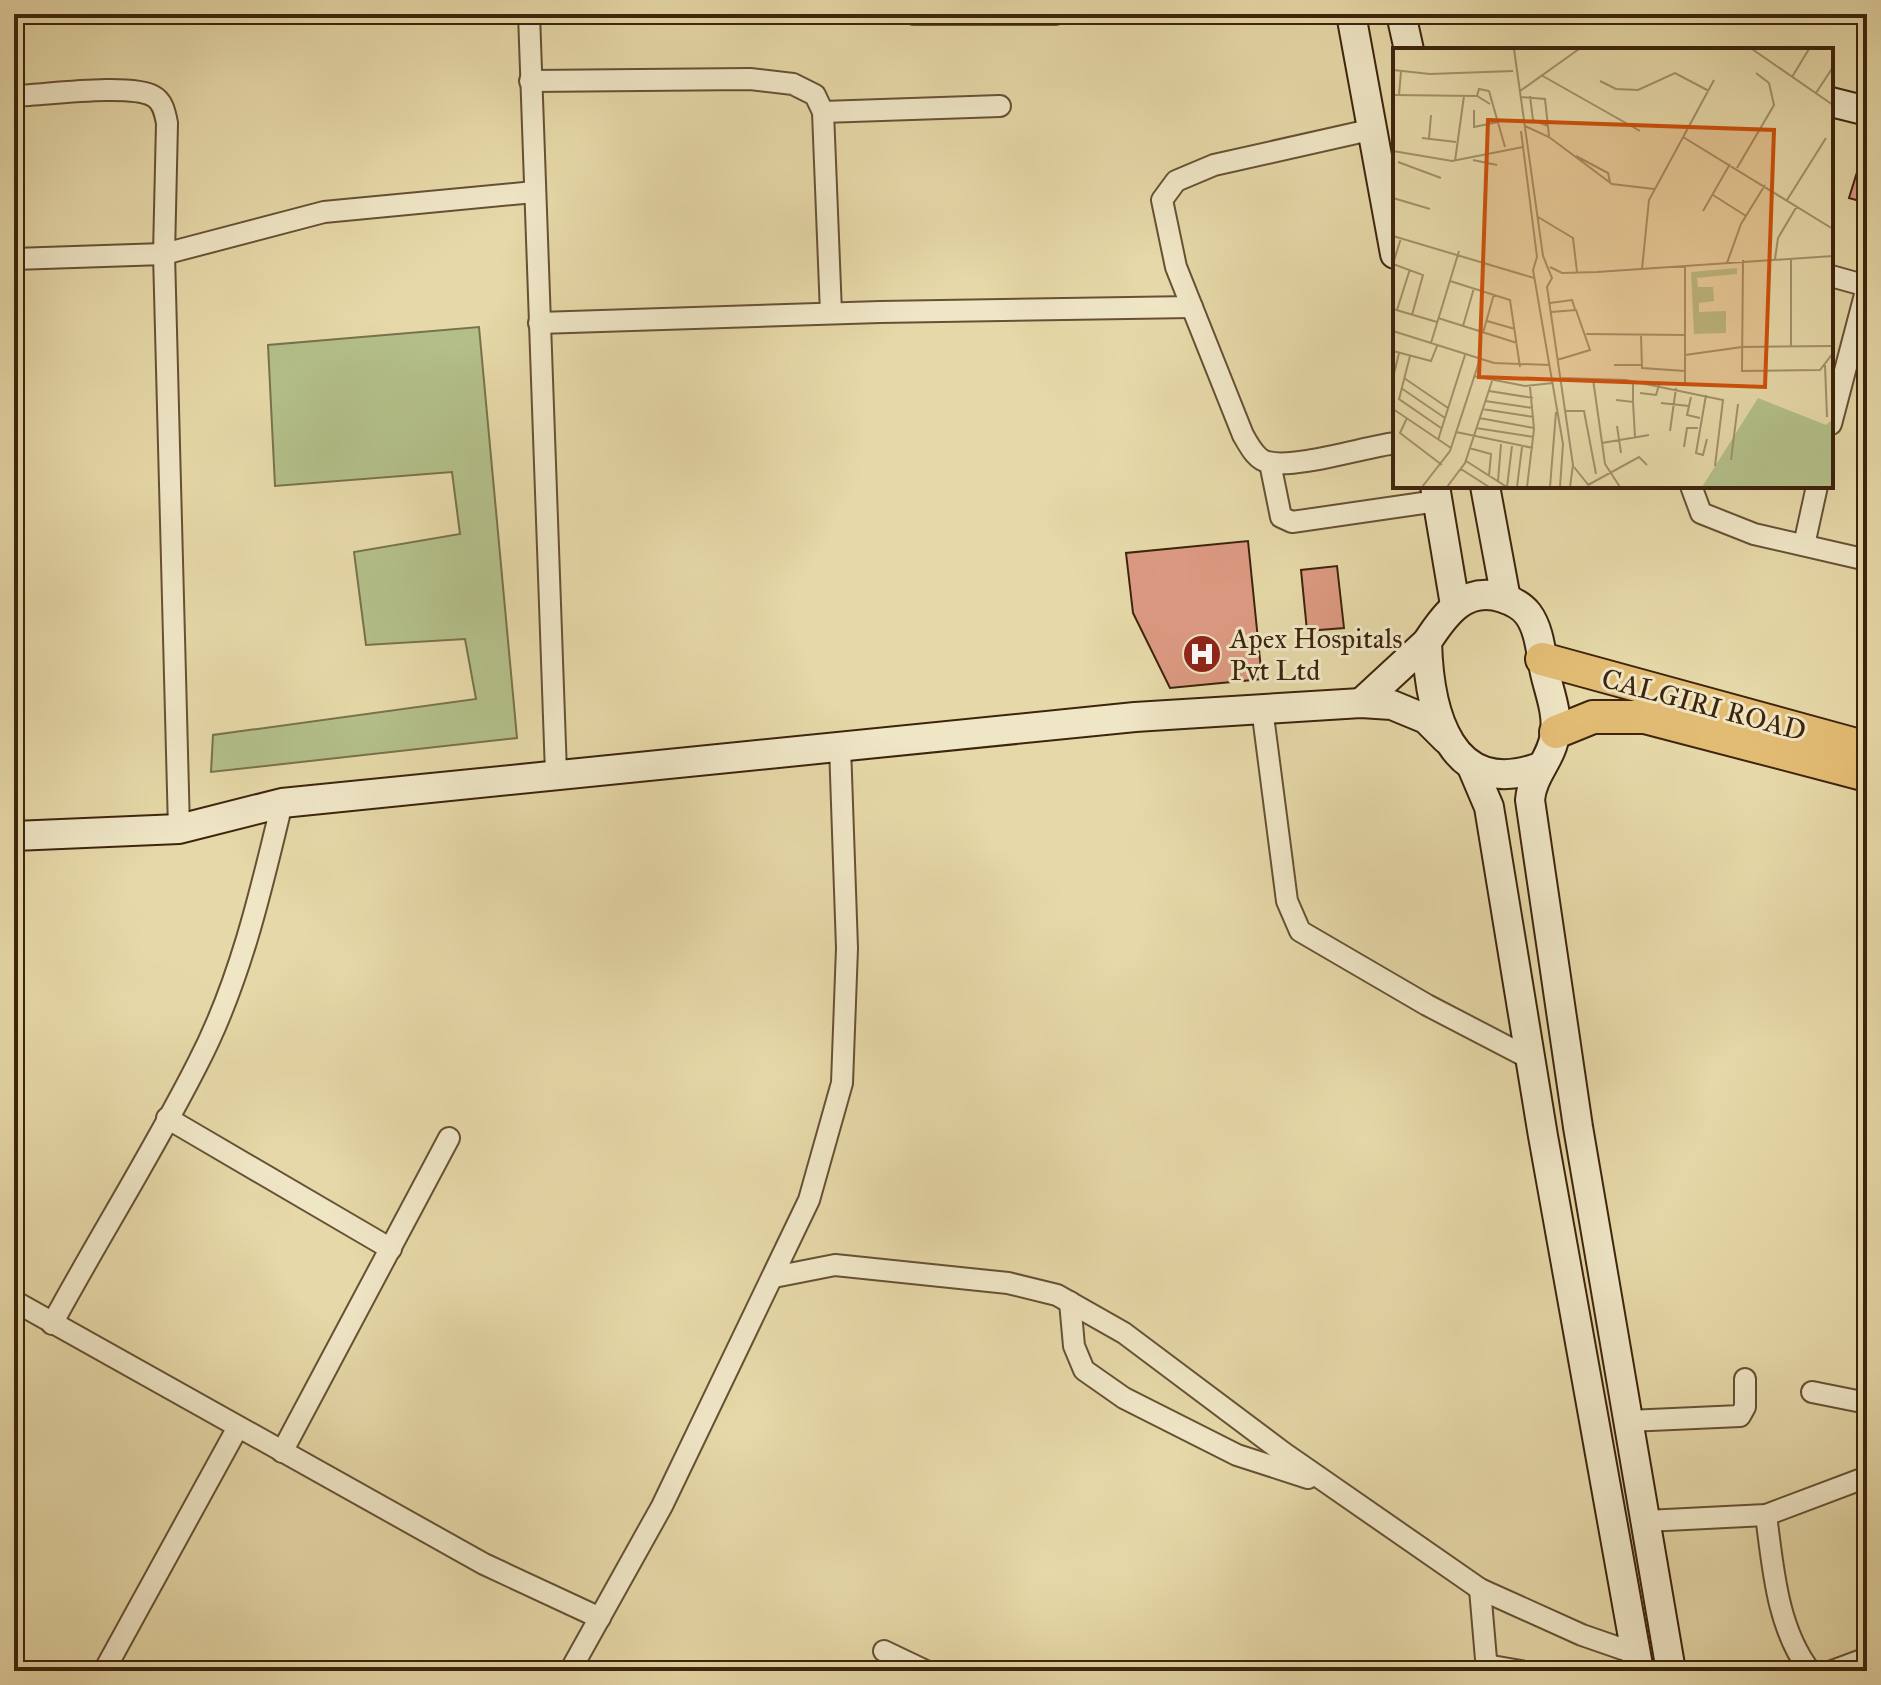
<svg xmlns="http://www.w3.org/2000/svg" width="1881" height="1685" font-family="'IM FELL Great Primer',serif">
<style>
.green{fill:#b3bf89;stroke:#78724b;stroke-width:2}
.building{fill:#dc9a82;stroke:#3d240d;stroke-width:2}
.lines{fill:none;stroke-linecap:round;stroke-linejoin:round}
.street-casing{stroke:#675134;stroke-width:24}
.secondary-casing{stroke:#3d240d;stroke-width:32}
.primary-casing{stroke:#3d240d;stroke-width:36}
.street{stroke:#efe6c6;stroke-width:20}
.secondary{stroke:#efe6c6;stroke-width:28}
.primary{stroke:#e3bc74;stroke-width:32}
.labels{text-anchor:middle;stroke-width:6;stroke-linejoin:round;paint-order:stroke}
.poi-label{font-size:28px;fill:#3d240d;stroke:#efe6c6;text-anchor:start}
.street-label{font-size:28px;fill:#3d240d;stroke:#efe6c6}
.inset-road{fill:none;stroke:#a2906a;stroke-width:2}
.view{fill:#ce510c;fill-opacity:0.15;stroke:#ce510c;stroke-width:4}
.inset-edge{fill:none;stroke:#3d240d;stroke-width:4}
</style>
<rect width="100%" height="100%" fill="#e6d8a8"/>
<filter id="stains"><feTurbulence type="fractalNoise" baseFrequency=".0025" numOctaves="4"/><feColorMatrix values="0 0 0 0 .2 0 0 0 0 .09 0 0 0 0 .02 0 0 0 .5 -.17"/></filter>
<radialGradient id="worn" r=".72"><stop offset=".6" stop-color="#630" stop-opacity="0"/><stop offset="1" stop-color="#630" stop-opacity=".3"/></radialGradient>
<!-- green -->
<path class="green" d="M 479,327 L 517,738 L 211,772 L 213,735 L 476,699 L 465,639 L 366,645 L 354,552 L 460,534 L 452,472 L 275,486 L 268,345 Z"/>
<!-- building -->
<g class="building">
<path d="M 1863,153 L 1867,154 L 1867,203 L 1849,198 Z"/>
<path d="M 1248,541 L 1262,679 L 1170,688 L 1133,613 L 1126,553 Z"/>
<path d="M 1337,566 L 1344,628 L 1307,631 L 1301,570 Z"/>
</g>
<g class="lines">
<!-- street casing -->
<g class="street-casing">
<g id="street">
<path d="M 529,14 L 556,773"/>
<path d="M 914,14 L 1055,14"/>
<path d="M 530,81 L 750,79 L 793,84 L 815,95 L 823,112 L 831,313"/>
<path d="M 14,96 C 44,95 130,83 153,96 C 163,101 165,113 167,123 L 164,254 L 179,829"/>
<path d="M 823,112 L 1000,106"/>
<path d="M 1374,129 L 1214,165 L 1176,181 L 1162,200 L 1176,267 L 1243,435 C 1249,445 1256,460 1268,462 C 1295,469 1365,447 1395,443"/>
<path d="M 14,259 L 164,254 L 324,212 L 534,192"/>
<path d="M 1831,276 L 1867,286"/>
<path d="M 539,323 L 880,312 L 1192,307"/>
<path d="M 1831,424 L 1867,287"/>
<path d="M 1270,463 L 1281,517 L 1292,522 L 1437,501"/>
<path d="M 1691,486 L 1701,513 L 1754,534 L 1867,560"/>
<path d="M 1804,545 L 1817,486"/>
<path d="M 1262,708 L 1287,901 L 1300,931 L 1427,1005 L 1531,1059"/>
<path d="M 167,1118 L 391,1249"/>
<path d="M 774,1277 L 835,1265 L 1008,1283 L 1057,1295 L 1124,1333 L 1284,1453 L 1480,1589 L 1582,1635 L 1637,1654"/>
<path d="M 14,1301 L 484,1564 L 600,1618"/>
<path d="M 1070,1302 L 1074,1346 L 1084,1370 L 1124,1398 L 1237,1455 L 1308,1478"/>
<path d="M 52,1324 C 99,1237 153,1152 198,1063 C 240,982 261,891 282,803"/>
<path d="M 1812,1392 L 1867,1403"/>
<path d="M 1628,1421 L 1740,1416 L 1745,1407 L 1745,1379"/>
<path d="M 282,1452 L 449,1138"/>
<path d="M 1766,1515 C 1773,1568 1777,1628 1810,1671"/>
<path d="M 1646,1521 L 1766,1515 L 1867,1477"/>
<path d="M 1480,1589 L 1487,1671"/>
<path d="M 884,1651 L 926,1671"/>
<path d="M 1486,1665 L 1521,1671"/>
<path d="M 104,1671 L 238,1427"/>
<path d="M 570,1671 L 662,1506 L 809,1200 L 842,1083 L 847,948 L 840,746"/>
<path d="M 1832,1671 L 1867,1658"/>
</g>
</g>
<!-- secondary casing -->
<g class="secondary-casing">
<g id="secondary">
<path d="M 1351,14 L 1395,254"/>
<path d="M 1401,14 L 1409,50"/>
<path d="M 1831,102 L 1867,111"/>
<path d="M 1435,486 L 1455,605"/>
<path d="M 1485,486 L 1506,599"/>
<path d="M 1361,703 L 1427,642"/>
<path d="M 1472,767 L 1489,807 L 1543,1136 L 1639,1671"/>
<path d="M 1540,767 C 1450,800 1429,712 1427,642 C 1445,614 1466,585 1503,598 C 1512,601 1522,606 1528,614 C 1540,630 1541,655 1545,673 C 1549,691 1558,713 1555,733 C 1553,758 1532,774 1530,800 L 1578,1127 L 1671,1671"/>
<path d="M 14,836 L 179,829 L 282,803 L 1135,717 L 1361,703 L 1392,705 L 1426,719 L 1446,739"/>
</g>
</g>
<!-- primary casing -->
<g class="primary-casing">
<g id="primary">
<path d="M 1542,659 L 1867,748"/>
<path d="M 1556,732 L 1593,717 L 1645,717 L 1867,775"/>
</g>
</g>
<!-- street -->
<use href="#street" class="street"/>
<!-- secondary -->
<use href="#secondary" class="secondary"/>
<!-- primary -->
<use href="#primary" class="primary"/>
</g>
<!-- icons -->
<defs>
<g id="hospital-disc" transform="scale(2)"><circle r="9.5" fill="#8f2418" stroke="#efe6c6"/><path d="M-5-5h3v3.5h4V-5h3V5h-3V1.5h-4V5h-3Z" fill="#fff"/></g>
</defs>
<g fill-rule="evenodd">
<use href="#hospital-disc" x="1202" y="654"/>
</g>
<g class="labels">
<!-- poi labels -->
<g class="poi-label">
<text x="1230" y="648">Apex Hospitals<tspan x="1230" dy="32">Pvt Ltd</tspan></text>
</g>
<!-- street labels -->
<g class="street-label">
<text transform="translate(1704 704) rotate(15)" y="10">CALGIRI ROAD</text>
</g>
</g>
<!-- overview -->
<g transform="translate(1393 48)">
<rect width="440" height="440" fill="#e6d8a8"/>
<path d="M 344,220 L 344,226 L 304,230 L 305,239 L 320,239 L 321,253 L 306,255 L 306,264 L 333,263 L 333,285 L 301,286 L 298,224 ZM 365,350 L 433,377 L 440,371 L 440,439 L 309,439 Z" fill="#b3bf89"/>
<path class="inset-road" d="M 121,1 L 150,208 L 159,230 L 154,239 L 180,417 L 177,439M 359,1 L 440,57M 0,22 L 37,26 L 120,23M 148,27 L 247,83M 399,29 L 416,1M 207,33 L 223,41 L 245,42 L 282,25 L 316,43M 127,43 L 186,1M 423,45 L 440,19M 0,47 L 84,48 L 97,56M 6,47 L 8,23M 84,48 L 86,41 L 96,43 L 112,99M 137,48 L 140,72 L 155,78M 128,49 L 152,51 L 156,88M 81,62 L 81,79 L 105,74M 132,78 L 156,89 L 219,136 L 261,141M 128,83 L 144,209 L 140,222 L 170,396 L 167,439M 290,89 L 440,181M 29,90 L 63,94M 36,91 L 38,67M 0,103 L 59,113 L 130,99M 183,108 L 215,125 L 217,134M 80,112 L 104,117M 62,113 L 71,48M 5,114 L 48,130M 344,120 L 381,57 L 376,35 L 363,25M 320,147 L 353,168M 0,150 L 37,161M 394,152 L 433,90M 310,163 L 337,116M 145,169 L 180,190 L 184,224M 0,188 L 141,230M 382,211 L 385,190 L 404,158M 350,212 L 349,323 L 427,322 L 440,305M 334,215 L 348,176 L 372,137M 0,216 L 30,227 L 19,267M 0,216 L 8,190M 292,218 L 292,336M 157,219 L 169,225 L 204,224 L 440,208M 249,221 L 256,152 L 321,32M 57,233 L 117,252 L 127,319M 157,255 L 179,252 L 182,261M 0,261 L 44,274M 4,262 L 17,221M 158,264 L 183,262 L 197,302 L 164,312M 45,270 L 124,295M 94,273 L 122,281M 70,278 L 81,240M 0,283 L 101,315 L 157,317M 90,285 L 101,246M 193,286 L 292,287M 248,287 L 249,320 L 292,323M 38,295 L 66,203M 398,299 L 398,210M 0,303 L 38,313 L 44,298M 292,307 L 349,299 L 440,298M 17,308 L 6,351 L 48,380M 221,317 L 248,317M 432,317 L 434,369M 81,328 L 132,338 L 160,335M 0,330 L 6,305M 11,330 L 55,360M 167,330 L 233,332 L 330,352 L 322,418M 200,331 L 212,416 L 227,439M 8,340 L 52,370M 96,343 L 140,350M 247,345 L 263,347 L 266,337M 313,347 L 303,405 L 310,407 L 314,391M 298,349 L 294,367 L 307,370M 223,352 L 240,354 L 240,333M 92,353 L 140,360M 240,354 L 242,389M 268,355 L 296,358M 0,361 L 58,400M 89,361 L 141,369M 172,363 L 191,363 L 203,426M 14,370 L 7,385 L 49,417M 86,370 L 141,380M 224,378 L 228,405M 83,380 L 141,389M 277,383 L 283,340M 63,384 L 140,400M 45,392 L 72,307M 209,395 L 256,387M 291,399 L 294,380 L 305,380M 76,400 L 98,406 L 96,428M 338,412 L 345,356M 73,413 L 114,439 L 119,398M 181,419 L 197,439M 68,421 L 96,439M 105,433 L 108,396M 195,437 L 246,409 L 254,417M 29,439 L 57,403 L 87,311M 54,439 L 72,415 L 99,333M 124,439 L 129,399M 134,439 L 141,381 L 137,339M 157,439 L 163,364"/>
<path class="view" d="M 95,72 L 381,82 L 372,339 L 86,329 Z"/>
<rect width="440" height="440" class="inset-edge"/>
</g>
<!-- margin -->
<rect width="1881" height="1685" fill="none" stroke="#e6d8a8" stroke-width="48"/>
<rect x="16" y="16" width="1849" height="1653" fill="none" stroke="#3d240d" stroke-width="4"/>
<rect x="24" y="24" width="1833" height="1637" fill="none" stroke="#3d240d" stroke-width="2"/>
<rect width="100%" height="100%" filter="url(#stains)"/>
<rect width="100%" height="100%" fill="url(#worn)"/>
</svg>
